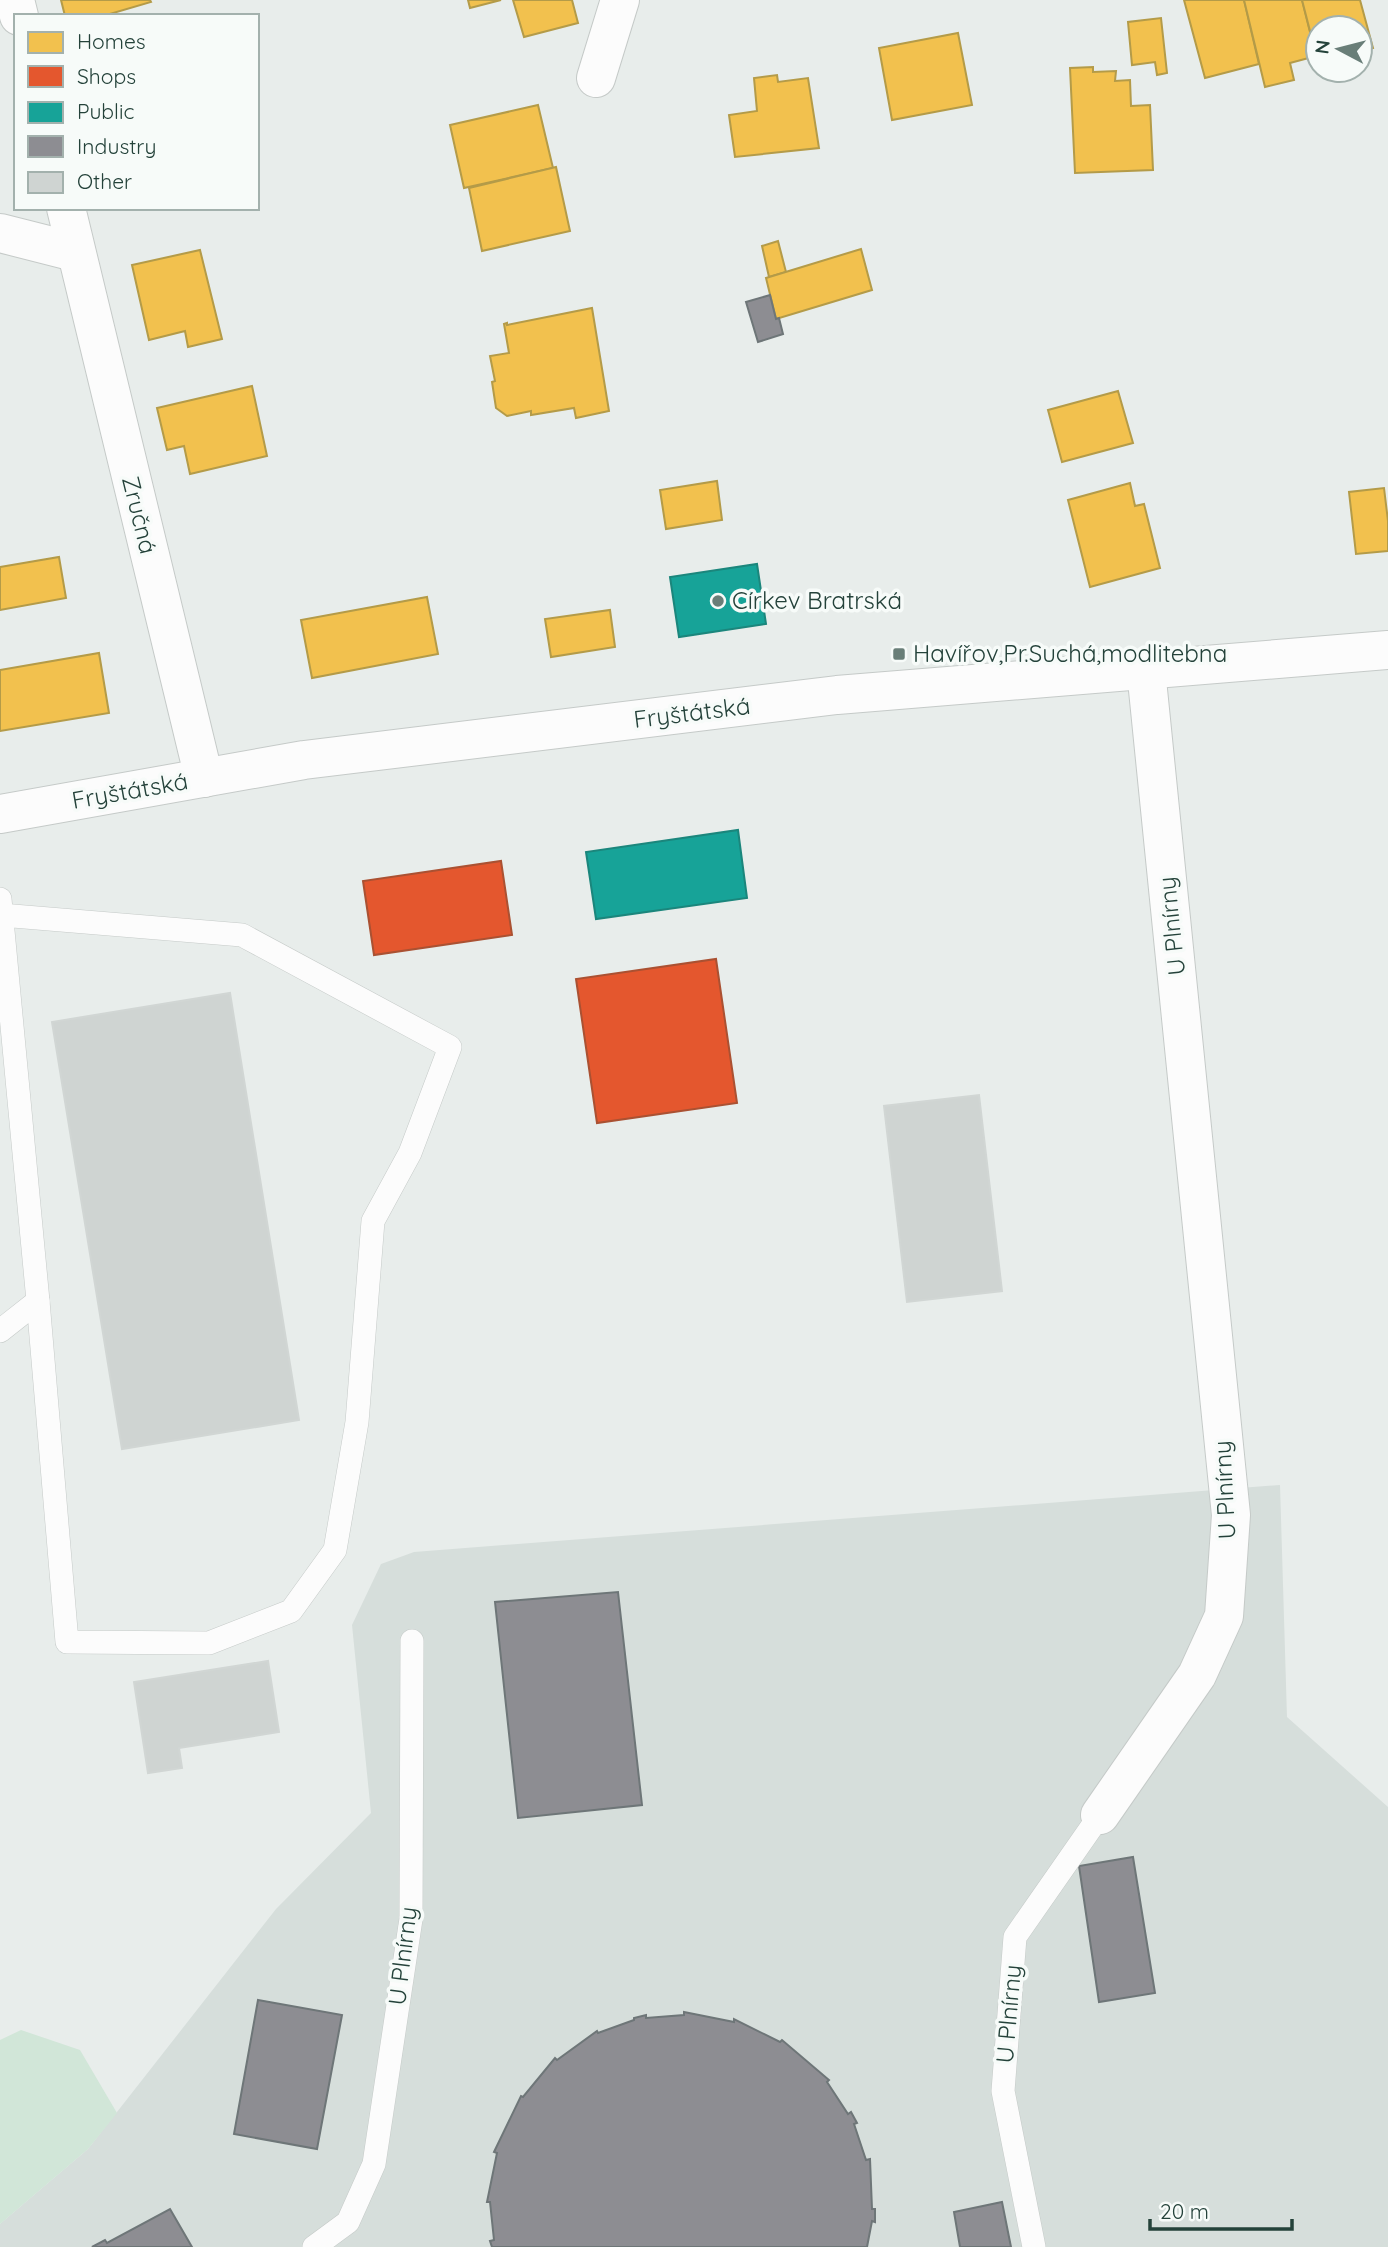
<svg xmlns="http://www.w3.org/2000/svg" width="1388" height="2247" font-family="Quicksand,sans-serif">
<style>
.built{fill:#d6dedb}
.green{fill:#d1e6d8}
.homes{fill:#f2c14e;stroke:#b49b48;stroke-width:2}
.shops{fill:#e4572e;stroke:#aa5132;stroke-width:2}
.public{fill:#17a398;stroke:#1b867c;stroke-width:2}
.industry{fill:#8d8d92;stroke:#6e7678;stroke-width:2}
.building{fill:#cfd4d2;stroke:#d1d6d4;stroke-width:2}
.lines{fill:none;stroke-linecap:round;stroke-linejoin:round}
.service-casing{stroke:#c5cac8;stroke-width:24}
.minor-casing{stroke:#c5cac8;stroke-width:40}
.tertiary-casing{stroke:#c5cac8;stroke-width:40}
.service{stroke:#fcfcfc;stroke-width:23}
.minor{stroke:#fcfcfc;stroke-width:38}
.tertiary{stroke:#fcfcfc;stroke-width:38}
.poi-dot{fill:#697e78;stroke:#f7fbf9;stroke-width:2.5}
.labels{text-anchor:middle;stroke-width:7;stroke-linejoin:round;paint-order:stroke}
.street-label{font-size:24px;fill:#24423a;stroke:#f7fbf9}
.poi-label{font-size:24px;fill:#24423a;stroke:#f7fbf9;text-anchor:start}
</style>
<rect width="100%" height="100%" fill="#e8edeb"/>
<!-- built -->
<path class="built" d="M 1280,1485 L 1287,1717 L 1388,1807 L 1388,2247 L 0,2247 L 0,2224 L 88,2149 L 276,1909 L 371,1813 L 352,1625 L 381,1564 L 414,1552 Z"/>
<!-- green -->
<path class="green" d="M 21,2030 L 80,2050 L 117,2113 L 88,2149 L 0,2224 L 0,2040 Z"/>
<!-- homes -->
<g class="homes">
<path d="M 61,0 L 150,0 L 151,2 L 103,16 L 65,16 Z"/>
<path d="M 468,0 L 501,0 L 470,8 Z"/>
<path d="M 513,0 L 572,0 L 578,23 L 524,37 Z"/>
<path d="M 1184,0 L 1244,0 L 1259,64 L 1205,78 Z"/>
<path d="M 1244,0 L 1302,0 L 1316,56 L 1290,63 L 1294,80 L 1265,87 Z"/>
<path d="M 1302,0 L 1360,0 L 1373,48 L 1360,51 L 1360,28 L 1318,28 L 1318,62 Z"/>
<path d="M 1161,18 L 1167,73 L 1157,75 L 1155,62 L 1132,65 L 1128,22 Z"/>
<path d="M 958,33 L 972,105 L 892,120 L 879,48 Z"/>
<path d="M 1093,67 L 1093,72 L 1116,71 L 1115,81 L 1130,80 L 1131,106 L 1150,105 L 1153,170 L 1075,173 L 1070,68 Z"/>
<path d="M 777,75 L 778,82 L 808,78 L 819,148 L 735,157 L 729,115 L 757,111 L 754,78 Z"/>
<path d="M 538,105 L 553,168 L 464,188 L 450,125 Z"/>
<path d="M 556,167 L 570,231 L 482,251 L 469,188 Z"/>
<path d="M 778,241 L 786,272 L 769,277 L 762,246 Z"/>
<path d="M 861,249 L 872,290 L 776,319 L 766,278 Z"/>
<path d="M 200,250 L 222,339 L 188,347 L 185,331 L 149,340 L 132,265 Z"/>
<path d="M 592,308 L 609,411 L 576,418 L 574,408 L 531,415 L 531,411 L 507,416 L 496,408 L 492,382 L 495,381 L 490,356 L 509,353 L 504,324 L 507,323 L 507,325 Z"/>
<path d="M 252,386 L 267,456 L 190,474 L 184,446 L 167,450 L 157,408 Z"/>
<path d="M 1118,391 L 1133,443 L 1062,462 L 1048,410 Z"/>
<path d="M 717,481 L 722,520 L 666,529 L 660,490 Z"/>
<path d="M 1130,483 L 1135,506 L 1144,504 L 1160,568 L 1090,587 L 1068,500 Z"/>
<path d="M 1384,488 L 1388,521 L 1388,551 L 1356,554 L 1349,492 Z"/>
<path d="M 59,557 L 66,598 L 0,610 L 0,567 Z"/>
<path d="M 427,597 L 438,654 L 312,678 L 301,620 Z"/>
<path d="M 610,610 L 615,647 L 551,657 L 545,619 Z"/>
<path d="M 99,653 L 109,713 L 0,731 L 0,670 Z"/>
</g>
<!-- shops -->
<g class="shops">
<path d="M 501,861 L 512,935 L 374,955 L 363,881 Z"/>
<path d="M 716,959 L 737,1103 L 597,1123 L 576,979 Z"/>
</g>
<!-- public -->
<g class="public">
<path d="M 757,564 L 766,624 L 679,637 L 670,577 Z"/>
<path d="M 738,830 L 747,898 L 596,919 L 586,852 Z"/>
</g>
<!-- industry -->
<g class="industry">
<path d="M 770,295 L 776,319 L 779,318 L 783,334 L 758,342 L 746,302 Z"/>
<path d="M 618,1592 L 642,1805 L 518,1818 L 495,1602 Z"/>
<path d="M 1133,1857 L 1155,1993 L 1099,2002 L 1079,1866 Z"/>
<path d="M 258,2000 L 342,2015 L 317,2149 L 234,2134 Z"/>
<path d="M 684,2012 L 734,2022 L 734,2019 L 780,2042 L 782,2040 L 829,2080 L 827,2082 L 848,2114 L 851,2112 L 857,2123 L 854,2124 L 866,2160 L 870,2159 L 872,2209 L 875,2209 L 875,2222 L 872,2221 L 867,2247 L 492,2247 L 490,2241 L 494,2240 L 490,2202 L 487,2202 L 497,2153 L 494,2152 L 521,2096 L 523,2097 L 555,2058 L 557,2060 L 597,2031 L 598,2033 L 634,2020 L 634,2018 L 646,2015 L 646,2018 L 684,2015 Z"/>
<path d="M 1002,2202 L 1011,2247 L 960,2247 L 954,2212 Z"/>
<path d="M 170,2209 L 192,2247 L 92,2247 L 105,2240 L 107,2243 Z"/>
</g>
<!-- building -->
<g class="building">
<path d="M 230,993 L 299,1420 L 122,1449 L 52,1022 Z"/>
<path d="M 979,1095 L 1002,1291 L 907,1302 L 884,1106 Z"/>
<path d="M 268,1661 L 279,1732 L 179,1748 L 182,1768 L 148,1773 L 134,1682 Z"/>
</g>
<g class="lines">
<!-- service casing -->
<g class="service-casing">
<g id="service">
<path d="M 0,899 L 38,1301 L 0,1331"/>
<path d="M 1,915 L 242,935 L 450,1047 L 410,1153 L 373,1221 L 357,1422 L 335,1550 L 291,1611 L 209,1643 L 67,1642 L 38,1301"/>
<path d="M 314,2247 L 348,2222 L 374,2164 L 411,1919 L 412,1641"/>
<path d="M 1034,2247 L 1003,2091 L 1015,1937 L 1100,1815"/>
</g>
</g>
<!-- minor casing -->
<g class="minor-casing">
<g id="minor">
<path d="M 15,0 L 19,16"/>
<path d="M 596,78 L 620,0"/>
<path d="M 66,208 L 204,778"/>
<path d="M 0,233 L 75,252"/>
<path d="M 1100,1815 L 1197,1675 L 1224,1616 L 1231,1515 L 1146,670"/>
</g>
</g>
<!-- tertiary casing -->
<g class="tertiary-casing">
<path id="tertiary" d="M 0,814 L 304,760 L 837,695 L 1388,650"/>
</g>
<!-- service -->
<use href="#service" class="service"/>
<!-- minor -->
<use href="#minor" class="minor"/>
<!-- tertiary -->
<use href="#tertiary" class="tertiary"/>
</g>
<!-- markers -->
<g class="poi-dot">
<circle cx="718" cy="601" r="7"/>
<rect x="892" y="647" width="14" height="14" rx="3.5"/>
</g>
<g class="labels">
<!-- street labels -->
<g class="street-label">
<text transform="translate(139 515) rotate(76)" y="8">Zručná</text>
<text transform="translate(692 713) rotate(-7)" y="8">Fryštátská</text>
<text transform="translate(130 791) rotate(-10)" y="8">Fryštátská</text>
<text transform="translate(1172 926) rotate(-96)" y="8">U Plnírny</text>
<text transform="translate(1225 1490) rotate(-93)" y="8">U Plnírny</text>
<text transform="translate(403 1956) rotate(-83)" y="8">U Plnírny</text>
<text transform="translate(1009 2014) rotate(-85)" y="8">U Plnírny</text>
</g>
<!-- poi labels -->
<g class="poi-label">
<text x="732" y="609">Církev Bratrská</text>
<text x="913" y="662">Havířov,Pr.Suchá,modlitebna</text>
</g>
</g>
<!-- legend -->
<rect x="14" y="14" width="245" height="196" fill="#f7fbf9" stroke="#a3b1ad" stroke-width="2"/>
<rect x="28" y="32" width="35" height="21" fill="#f2c14e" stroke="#a3b1ad" stroke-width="2"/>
<text x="77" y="49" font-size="21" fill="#24423a">Homes</text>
<rect x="28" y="66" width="35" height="21" fill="#e4572e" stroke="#a3b1ad" stroke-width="2"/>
<text x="77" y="84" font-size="21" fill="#24423a">Shops</text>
<rect x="28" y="102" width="35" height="21" fill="#17a398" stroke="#a3b1ad" stroke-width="2"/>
<text x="77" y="119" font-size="21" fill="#24423a">Public</text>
<rect x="28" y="136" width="35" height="21" fill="#8d8d92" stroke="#a3b1ad" stroke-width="2"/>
<text x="77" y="154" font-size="21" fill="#24423a">Industry</text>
<rect x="28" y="172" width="35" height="21" fill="#cfd4d2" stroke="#a3b1ad" stroke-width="2"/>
<text x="77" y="189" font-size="21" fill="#24423a">Other</text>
<!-- north arrow -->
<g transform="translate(1339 49) rotate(277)"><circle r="33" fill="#f7fbf9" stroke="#a3b1ad" stroke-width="2"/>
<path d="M0-5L12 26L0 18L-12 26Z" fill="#697e78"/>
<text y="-10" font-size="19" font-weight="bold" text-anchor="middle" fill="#24423a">N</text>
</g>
<!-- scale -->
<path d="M1150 2219v10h142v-10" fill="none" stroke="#24423a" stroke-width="3.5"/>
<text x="1160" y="2219" font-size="21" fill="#24423a" stroke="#f7fbf9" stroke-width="5" paint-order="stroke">20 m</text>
</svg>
